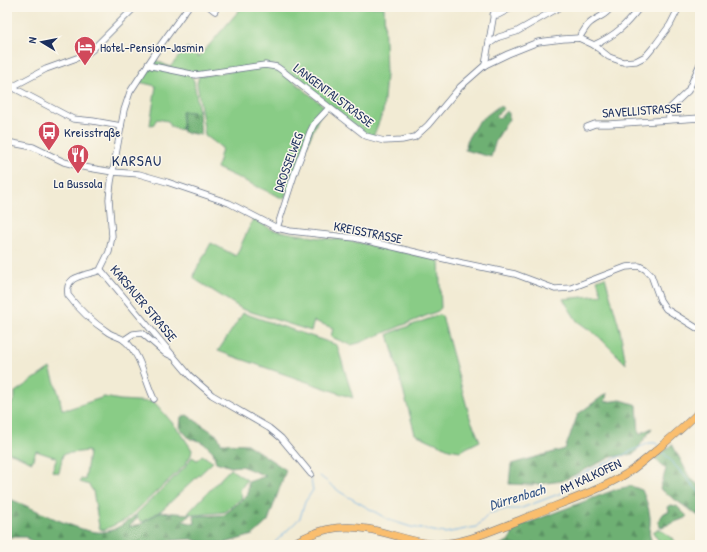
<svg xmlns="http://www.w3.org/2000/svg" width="707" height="552" font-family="'Patrick Hand',sans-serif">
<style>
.grass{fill:#89cc86;stroke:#527e72}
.forest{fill:url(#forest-firs);stroke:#447068}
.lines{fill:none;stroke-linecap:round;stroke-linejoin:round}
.stream{stroke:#73b2e6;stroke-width:1}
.minor-casing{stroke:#667187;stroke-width:7}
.major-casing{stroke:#667187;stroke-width:8}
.minor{stroke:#fff;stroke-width:5.5}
.major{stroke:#fabe6e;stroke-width:7}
.labels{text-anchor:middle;stroke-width:3;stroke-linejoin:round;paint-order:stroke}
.poi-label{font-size:13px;fill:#1b2f5e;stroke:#fbf7ec;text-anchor:start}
.street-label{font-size:13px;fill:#1b2f5e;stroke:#fbf7ec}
.water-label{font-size:14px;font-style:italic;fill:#355687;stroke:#fbf7ec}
.quarter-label{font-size:15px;letter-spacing:1px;fill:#1b2f5e;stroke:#fbf7ec}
</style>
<defs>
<pattern id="forest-firs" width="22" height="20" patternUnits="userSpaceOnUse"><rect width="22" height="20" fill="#6eb073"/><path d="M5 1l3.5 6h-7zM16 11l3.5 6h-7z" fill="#5a9062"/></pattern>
</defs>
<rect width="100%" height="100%" fill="#fbf7ec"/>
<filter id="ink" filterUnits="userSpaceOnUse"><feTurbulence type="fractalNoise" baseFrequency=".025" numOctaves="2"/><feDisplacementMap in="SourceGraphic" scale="8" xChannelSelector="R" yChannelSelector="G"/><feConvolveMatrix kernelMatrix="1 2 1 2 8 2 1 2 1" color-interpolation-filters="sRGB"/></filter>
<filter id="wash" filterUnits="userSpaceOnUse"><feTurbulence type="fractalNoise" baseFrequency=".012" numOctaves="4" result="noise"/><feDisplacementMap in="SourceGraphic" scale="16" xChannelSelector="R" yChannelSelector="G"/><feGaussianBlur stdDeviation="0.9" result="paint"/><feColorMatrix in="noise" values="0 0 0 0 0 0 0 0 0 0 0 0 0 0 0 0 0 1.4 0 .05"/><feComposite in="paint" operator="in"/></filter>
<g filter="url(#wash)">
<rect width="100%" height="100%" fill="#f2ebd4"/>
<!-- grass -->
<g class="grass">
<path d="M 242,7 L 384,7 L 386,75 L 383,112 L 373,137 L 366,134 L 300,82 L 297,76 L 293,77 L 275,65 L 198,73 L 152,64 L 155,60 L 170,67 L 187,47 L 199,57 Z"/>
<path d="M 267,66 L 281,71 L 325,107 L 325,111 L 319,117 L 284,199 L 217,168 L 222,148 L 205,135 L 197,83 L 199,76 Z"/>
<path d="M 149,68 L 190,75 L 192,77 L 194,81 L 199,113 L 182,111 L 182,130 L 171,127 L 168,121 L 157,119 L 153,125 L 150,125 L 156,86 L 139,82 Z"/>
<path d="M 253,219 L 273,230 L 320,238 L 347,240 L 439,260 L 441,308 L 438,311 L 359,343 L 351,345 L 331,337 L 333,328 L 314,321 L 311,331 L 242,309 L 196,280 L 194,277 L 195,272 L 211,243 L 236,256 Z"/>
<path d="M 605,277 L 620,330 L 626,364 L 598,336 L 577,321 L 563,299 L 602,295 L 597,280 Z"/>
<path d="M 243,313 L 337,345 L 353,398 L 218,351 Z"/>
<path d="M 439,315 L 442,316 L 470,418 L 480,441 L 460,451 L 449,449 L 415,434 L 388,334 Z"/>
<path d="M 50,368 L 59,395 L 62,409 L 68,409 L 104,397 L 120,400 L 153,402 L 156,404 L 181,433 L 192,450 L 191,455 L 184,466 L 127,519 L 104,530 L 100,529 L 99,526 L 93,491 L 89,485 L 80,482 L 81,479 L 85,480 L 89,453 L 88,451 L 63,454 L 59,473 L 52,471 L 57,458 L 36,451 L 32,462 L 14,454 L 7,452 L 7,412 L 15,398 L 15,392 Z"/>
<path d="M 202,455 L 213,462 L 163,509 L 143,522 L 139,520 L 136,514 L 185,467 L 192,457 L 197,460 Z"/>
<path d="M 230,469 L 247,480 L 240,490 L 242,498 L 225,512 L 196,515 L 188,513 Z"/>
<path d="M 658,529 L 662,530 C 666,535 671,536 676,542 L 675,545 C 662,545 660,544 653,532 Z"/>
</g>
<!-- forest -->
<g class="forest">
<path d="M 499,106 L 504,108 L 496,116 L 499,119 L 506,111 L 509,113 L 509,119 L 496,140 L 491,157 L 465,150 L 468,138 L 478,122 Z"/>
<path d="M 182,111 L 199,113 L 201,135 L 183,132 Z"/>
<path d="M 607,393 L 605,402 L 621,400 L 637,405 L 639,434 L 652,428 L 634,454 L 611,457 L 562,481 L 532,485 L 509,484 L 511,464 L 565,449 L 578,414 Z"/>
<path d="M 187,415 L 218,436 L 221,443 L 247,444 L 286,470 L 268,521 L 253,535 L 225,543 L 200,542 L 191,539 L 165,541 L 157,545 L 36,545 L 26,537 L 7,537 L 7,498 C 30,506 82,535 103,532 C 115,531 127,522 135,515 L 137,518 L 129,527 L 141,524 L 160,512 L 190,514 L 189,516 L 182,521 L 195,524 L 194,516 L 224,515 L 248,495 L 248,482 L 266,476 L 241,466 L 231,467 L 216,462 C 215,459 214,455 213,452 C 209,446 197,438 190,439 L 180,428 L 181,417 Z"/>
<path d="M 672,444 L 690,478 L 700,486 L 700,517 L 660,489 L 666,469 L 655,459 Z"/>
<path d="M 631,486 L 642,490 C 646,499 649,508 650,517 C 651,531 646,532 654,545 L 499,545 L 508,541 L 517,527 L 617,489 Z"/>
<path d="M 671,505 L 677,506 L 687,516 L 685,518 L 662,527 L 660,527 L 658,521 L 664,513 L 669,512 L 668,507 Z"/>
</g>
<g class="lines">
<!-- stream -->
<g class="stream">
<path d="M 661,450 L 700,493"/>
<path d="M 320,476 L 340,492 L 389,520 L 411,527 L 445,533 L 476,527 L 490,513 L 507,509 L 519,509 L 564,492 L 573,478 L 649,443 L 656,443 L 658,446"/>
<path d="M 272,545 L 300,518 L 305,502 L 313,490 L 311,480"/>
</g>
</g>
</g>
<g filter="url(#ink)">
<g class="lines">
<!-- minor casing -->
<g class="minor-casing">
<g id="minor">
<path d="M 188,7 L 162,43 L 130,92 L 124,110 L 111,182 L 109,199 L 112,236 L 109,252 L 101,268 L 101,270 L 190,376 L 212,395 L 269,428 L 281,438 L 311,474"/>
<path d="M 210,7 L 215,11"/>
<path d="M 493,15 L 498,15 L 513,7"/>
<path d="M 579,38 C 582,34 585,28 588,25 C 595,17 606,17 611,7"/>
<path d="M 489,44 L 499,37 L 516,32 L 560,7"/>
<path d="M 594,45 C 616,35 625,26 640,7"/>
<path d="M 148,64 L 152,66 L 196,75 L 265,65 L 277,67 L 284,72 L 366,136 L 384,141 L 402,140 L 415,137 L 428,125 L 460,87 L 485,65 L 508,54 L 538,42 L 563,39 L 579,38 L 594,45 L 609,57 L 623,62 L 636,61 L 646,56 L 656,44 L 670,25 L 679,7"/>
<path d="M 485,65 L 495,7"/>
<path d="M 7,82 L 12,87 L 31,97 L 73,119 L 93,121 L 121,126"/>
<path d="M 7,96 L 12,87 L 46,69 L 85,55 L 92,50 L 135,7"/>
<path d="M 669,119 L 669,109 L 688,91 L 700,64"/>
<path d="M 587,127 L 595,124 L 609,124 L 700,118"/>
<path d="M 7,142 L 33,147 L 64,162 L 83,167 L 113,172 L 139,174 L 167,182 L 229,203 L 277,228 L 290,231 L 355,238 L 462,263 L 515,274 L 555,289 L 571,288 L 626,267 L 639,266 L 645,269 L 651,275 L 660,300 L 666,309 L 700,330"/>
<path d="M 277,228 L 296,169 L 310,132 L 314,124 L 329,108"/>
<path d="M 101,270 C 87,276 64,274 68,295 C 79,310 94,323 109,333 C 114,336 121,337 125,341 C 141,354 145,381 154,399"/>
<path d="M 124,340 L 133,334 L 142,333 L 164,352 L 172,356"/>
</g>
</g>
<!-- major casing -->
<g class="major-casing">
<path id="major" d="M 290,545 C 316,530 337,524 368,529 C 391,533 412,543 436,544 C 465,544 493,530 520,520 C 555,505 593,494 626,474 C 640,465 653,453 666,442 C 678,432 689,422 700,411"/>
</g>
<!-- minor -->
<use href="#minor" class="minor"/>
<!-- major -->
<use href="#major" class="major"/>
</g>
</g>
<!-- icons -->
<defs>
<g id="hotel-pin" transform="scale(1.15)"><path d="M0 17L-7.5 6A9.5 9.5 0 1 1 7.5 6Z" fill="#d1495b" stroke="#fbf7ec"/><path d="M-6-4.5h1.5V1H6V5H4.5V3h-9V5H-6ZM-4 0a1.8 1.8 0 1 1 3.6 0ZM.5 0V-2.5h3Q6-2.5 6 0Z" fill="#fff"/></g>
<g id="bus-pin" transform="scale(1.15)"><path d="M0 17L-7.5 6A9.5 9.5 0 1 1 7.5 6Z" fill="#d1495b" stroke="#fbf7ec"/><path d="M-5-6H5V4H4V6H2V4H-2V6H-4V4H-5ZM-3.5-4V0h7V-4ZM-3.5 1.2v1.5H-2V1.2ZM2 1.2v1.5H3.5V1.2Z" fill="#fff"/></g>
<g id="restaurant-pin" transform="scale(1.15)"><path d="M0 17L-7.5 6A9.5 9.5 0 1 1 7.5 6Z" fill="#d1495b" stroke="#fbf7ec"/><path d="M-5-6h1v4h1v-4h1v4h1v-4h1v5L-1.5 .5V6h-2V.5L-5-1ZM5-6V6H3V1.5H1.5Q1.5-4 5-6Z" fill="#fff"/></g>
</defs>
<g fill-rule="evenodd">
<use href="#hotel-pin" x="85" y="47"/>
<use href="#bus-pin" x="49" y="132"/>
<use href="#restaurant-pin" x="78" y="155"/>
</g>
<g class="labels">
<!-- poi labels -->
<g class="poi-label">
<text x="100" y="52">Hotel-Pension-Jasmin</text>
<text x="64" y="137">Kreisstraße</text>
<text x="78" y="188" text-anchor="middle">La Bussola</text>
</g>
<!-- street labels -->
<g class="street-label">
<text transform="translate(334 95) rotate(37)" y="5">LANGENTALSTRASSE</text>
<text transform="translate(642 110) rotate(-4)" y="5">SAVELLISTRASSE</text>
<text transform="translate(288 162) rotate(-70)" y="5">DROSSELWEG</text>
<text transform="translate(368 232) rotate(11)" y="5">KREISSTRASSE</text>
<text transform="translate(144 303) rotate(50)" y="5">KARSAUER STRASSE</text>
<text transform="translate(590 476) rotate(-25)" y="5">AM KALKOFEN</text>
</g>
<!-- water labels -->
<g class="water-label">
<text transform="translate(517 497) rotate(-17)" y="5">Dürrenbach</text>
</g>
<!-- quarter labels -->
<g class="quarter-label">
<text x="137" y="166">KARSAU</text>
</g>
</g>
<!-- margin -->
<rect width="707" height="552" fill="none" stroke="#fbf7ec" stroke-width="24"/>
<!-- north arrow -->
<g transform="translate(42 42) rotate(280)" stroke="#fbf7ec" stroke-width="3" paint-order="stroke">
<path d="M0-3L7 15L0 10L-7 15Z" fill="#1b2f5e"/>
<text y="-6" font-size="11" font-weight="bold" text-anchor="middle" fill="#1b2f5e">N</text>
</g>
</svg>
